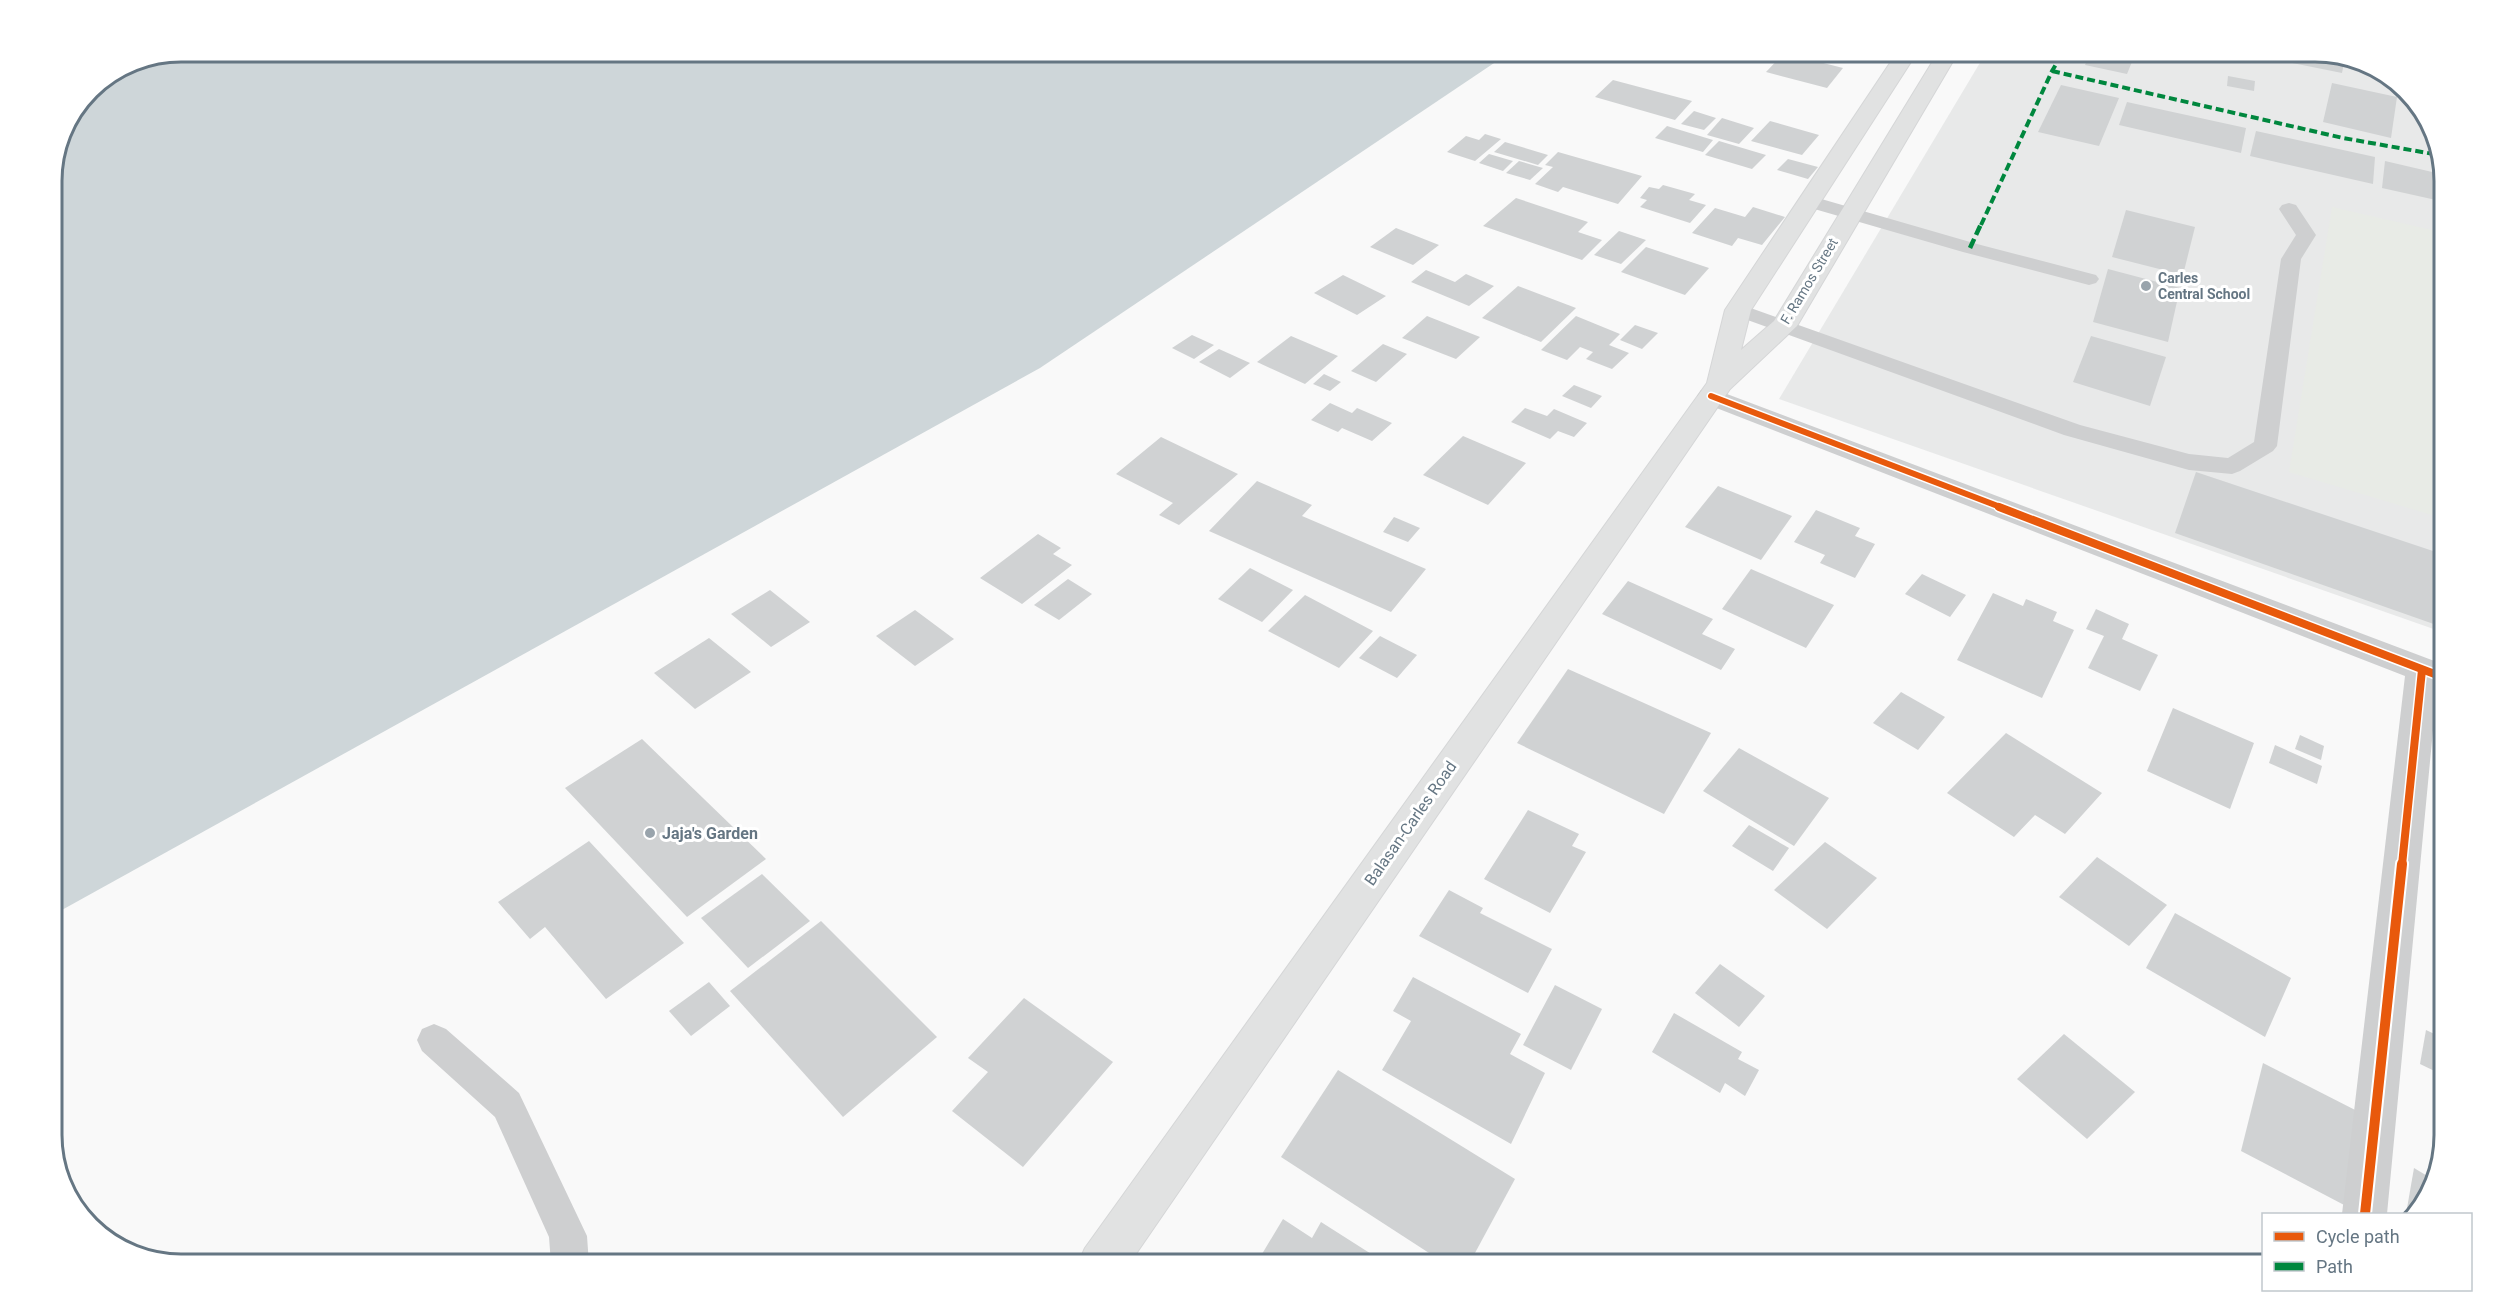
<svg xmlns="http://www.w3.org/2000/svg" width="2496" height="1315" font-family="Roboto,sans-serif">
<style>
.built{fill:#e8e9e9}
.green{fill:#e8ebe6}
.water{fill:#ced6d9}
.building{fill:#d0d2d3}
.lines{fill:none;stroke-linecap:round;stroke-linejoin:round}
.secondary-casing{stroke:#d5d6d7;stroke-width:2}
.lane{fill:#cecfd0;fill-rule:evenodd}
.street{fill:#cecfd0;fill-rule:evenodd}
.secondary{fill:#e1e2e2;fill-rule:evenodd}
.quiet-far1{stroke:#00873e;stroke-width:4;stroke-dasharray:8 4;stroke-linecap:butt}
.quiet{stroke:#00873e;stroke-width:4.5;stroke-dasharray:10 4.5;stroke-linecap:butt}
.cycleway-far2-casing{stroke:#fff;stroke-width:9}
.cycleway-far1-casing{stroke:#fff;stroke-width:11}
.cycleway-casing{stroke:#fff;stroke-width:14}
.cycleway-far2{stroke:#e8590c;stroke-width:6}
.cycleway-far1{stroke:#e8590c;stroke-width:8}
.cycleway{stroke:#e8590c;stroke-width:10}
.poi-dot{fill:#99a4ac;stroke:#fff;stroke-width:2}
.labels{text-anchor:middle;stroke-width:6;stroke-linejoin:round;paint-order:stroke}
.far-poi-label{font-size:14px;font-weight:bold;fill:#657683;stroke:#fff;text-anchor:start}
.far-street-label{font-size:14px;fill:#657683;stroke:#fff}
.street-label{font-size:16px;fill:#657683;stroke:#fff}
.poi-label{font-size:16px;font-weight:bold;fill:#657683;stroke:#fff;text-anchor:start}
.rim{fill:none;stroke:#657683;stroke-width:3}
</style>
<rect width="100%" height="100%" fill="#f9f9f9"/>
<!-- built -->
<path class="built" d="M 1987,51 L 2315,51 L 2373,65 L 2423,109 L 2445,173 L 2445,633 L 1779,399 Z"/>
<!-- green -->
<path class="green" d="M 2332,207 L 2445,233 L 2445,519 L 2289,472 Z"/>
<!-- water -->
<path class="water" d="M 181,51 L 1512,51 L 1040,368 L 51,916 L 51,173 L 61,131 L 89,89 L 131,61 Z"/>
<!-- building -->
<g class="building">
<path d="M 1689,51 L 1730,51 L 1720,61 L 1687,53 Z"/>
<path d="M 1794,51 L 1845,51 L 1834,63 Z"/>
<path d="M 2091,51 L 2130,51 L 2136,52 L 2127,74 L 2085,65 Z"/>
<path d="M 2275,51 L 2315,51 L 2345,58 L 2342,73 L 2273,59 Z"/>
<path d="M 1784,53 L 1843,68 L 1827,88 L 1766,72 Z"/>
<path d="M 2228,76 L 2255,81 L 2254,91 L 2227,86 Z"/>
<path d="M 1613,80 L 1692,101 L 1675,120 L 1595,97 Z"/>
<path d="M 2332,83 L 2397,97 L 2391,138 L 2323,122 Z"/>
<path d="M 2061,85 L 2119,98 L 2099,146 L 2038,132 Z"/>
<path d="M 2127,102 L 2246,128 L 2241,153 L 2119,125 Z"/>
<path d="M 1694,111 L 1716,118 L 1704,130 L 1681,124 Z"/>
<path d="M 1722,118 L 1754,128 L 1739,144 L 1707,135 Z"/>
<path d="M 1770,121 L 1819,135 L 1802,155 L 1751,141 Z"/>
<path d="M 1667,126 L 1713,140 L 1703,152 L 1655,138 Z"/>
<path d="M 2256,131 L 2375,157 L 2373,184 L 2250,156 Z"/>
<path d="M 1485,134 L 1501,139 L 1475,161 L 1447,152 L 1466,136 L 1479,140 Z"/>
<path d="M 1719,141 L 1766,155 L 1752,169 L 1705,155 Z"/>
<path d="M 1505,142 L 1548,155 L 1538,165 L 1494,152 Z"/>
<path d="M 1558,152 L 1642,176 L 1618,204 L 1563,187 L 1558,192 L 1535,184 L 1553,167 L 1545,165 Z"/>
<path d="M 1489,154 L 1513,161 L 1503,171 L 1479,163 Z"/>
<path d="M 1788,159 L 1818,167 L 1808,179 L 1777,170 Z"/>
<path d="M 1519,161 L 1543,168 L 1530,180 L 1506,173 Z"/>
<path d="M 2385,161 L 2445,175 L 2445,202 L 2382,188 Z"/>
<path d="M 1663,185 L 1695,194 L 1689,200 L 1706,205 L 1690,223 L 1640,207 L 1647,200 L 1640,198 L 1649,187 L 1659,189 Z"/>
<path d="M 1516,198 L 1588,222 L 1578,232 L 1602,240 L 1582,260 L 1483,226 Z"/>
<path d="M 1753,207 L 1785,217 L 1762,245 L 1738,238 L 1732,246 L 1692,233 L 1715,208 L 1745,217 Z"/>
<path d="M 2126,210 L 2195,227 L 2183,275 L 2112,257 Z"/>
<path d="M 1396,228 L 1439,245 L 1413,265 L 1370,247 Z"/>
<path d="M 1619,231 L 1646,240 L 1621,264 L 1594,255 Z"/>
<path d="M 1646,247 L 1709,268 L 1685,295 L 1621,272 Z"/>
<path d="M 2108,269 L 2180,288 L 2168,342 L 2093,322 Z"/>
<path d="M 1426,270 L 1455,282 L 1466,274 L 1494,286 L 1469,306 L 1411,282 Z"/>
<path d="M 1343,275 L 1386,296 L 1357,315 L 1314,293 Z"/>
<path d="M 1518,286 L 1576,308 L 1541,342 L 1482,318 Z"/>
<path d="M 1427,316 L 1480,337 L 1456,359 L 1402,338 Z"/>
<path d="M 1576,316 L 1620,334 L 1609,345 L 1629,353 L 1612,369 L 1586,359 L 1593,352 L 1580,347 L 1567,360 L 1541,350 Z"/>
<path d="M 1635,325 L 1658,333 L 1642,349 L 1620,340 Z"/>
<path d="M 1192,335 L 1214,345 L 1194,359 L 1172,348 Z"/>
<path d="M 1291,336 L 1338,356 L 1305,384 L 1257,362 Z"/>
<path d="M 2091,336 L 2166,357 L 2150,406 L 2073,382 Z"/>
<path d="M 1383,344 L 1407,354 L 1376,382 L 1351,371 Z"/>
<path d="M 1219,349 L 1250,363 L 1230,378 L 1199,362 Z"/>
<path d="M 1324,374 L 1341,382 L 1330,391 L 1313,384 Z"/>
<path d="M 1574,385 L 1602,396 L 1591,408 L 1562,396 Z"/>
<path d="M 1330,403 L 1352,413 L 1357,408 L 1392,423 L 1372,441 L 1342,428 L 1338,432 L 1311,420 Z"/>
<path d="M 1525,408 L 1547,416 L 1554,409 L 1587,423 L 1574,437 L 1558,431 L 1550,439 L 1511,422 Z"/>
<path d="M 1463,436 L 1526,463 L 1488,505 L 1423,475 Z"/>
<path d="M 1161,437 L 1238,474 L 1179,525 L 1159,515 L 1173,503 L 1116,474 Z"/>
<path d="M 2196,472 L 2445,555 L 2445,628 L 2175,533 Z"/>
<path d="M 1257,481 L 1312,505 L 1302,516 L 1426,569 L 1391,612 L 1209,531 Z"/>
<path d="M 1718,486 L 1792,516 L 1761,560 L 1685,527 Z"/>
<path d="M 1816,510 L 1860,528 L 1855,536 L 1875,544 L 1855,578 L 1820,563 L 1825,555 L 1794,542 Z"/>
<path d="M 1394,517 L 1420,528 L 1408,542 L 1383,532 Z"/>
<path d="M 1038,534 L 1061,548 L 1053,554 L 1072,565 L 1022,604 L 980,578 Z"/>
<path d="M 1250,568 L 1293,590 L 1262,622 L 1218,599 Z"/>
<path d="M 1751,569 L 1834,605 L 1806,648 L 1722,609 Z"/>
<path d="M 1922,574 L 1966,595 L 1950,617 L 1905,594 Z"/>
<path d="M 1068,579 L 1092,594 L 1059,620 L 1034,605 Z"/>
<path d="M 1628,581 L 1713,619 L 1702,634 L 1735,649 L 1721,670 L 1602,614 Z"/>
<path d="M 770,590 L 810,622 L 771,647 L 731,614 Z"/>
<path d="M 1993,593 L 2023,606 L 2026,599 L 2057,612 L 2053,621 L 2074,630 L 2042,698 L 1957,660 Z"/>
<path d="M 1305,595 L 1373,631 L 1339,668 L 1268,631 Z"/>
<path d="M 2096,609 L 2129,624 L 2122,639 L 2158,655 L 2140,691 L 2088,668 L 2104,636 L 2086,629 Z"/>
<path d="M 915,610 L 954,639 L 915,666 L 876,636 Z"/>
<path d="M 1380,636 L 1417,655 L 1397,678 L 1359,658 Z"/>
<path d="M 709,638 L 751,672 L 695,709 L 654,673 Z"/>
<path d="M 1568,669 L 1711,733 L 1664,814 L 1517,743 Z"/>
<path d="M 1901,692 L 1945,717 L 1918,750 L 1873,723 Z"/>
<path d="M 2173,708 L 2254,743 L 2230,809 L 2147,771 Z"/>
<path d="M 2006,733 L 2102,793 L 2065,834 L 2035,815 L 2014,837 L 1947,793 Z"/>
<path d="M 2300,735 L 2324,746 L 2321,760 L 2295,749 Z"/>
<path d="M 642,739 L 766,859 L 687,917 L 565,788 Z"/>
<path d="M 2275,745 L 2322,766 L 2317,784 L 2269,763 Z"/>
<path d="M 1739,748 L 1829,798 L 1794,846 L 1703,791 Z"/>
<path d="M 1528,810 L 1579,834 L 1572,846 L 1586,852 L 1550,913 L 1484,879 Z"/>
<path d="M 1749,825 L 1789,848 L 1773,871 L 1732,846 Z"/>
<path d="M 589,841 L 684,943 L 606,999 L 545,927 L 530,939 L 498,902 Z"/>
<path d="M 1825,842 L 1877,878 L 1827,929 L 1774,890 Z"/>
<path d="M 2097,857 L 2167,905 L 2129,946 L 2059,897 Z"/>
<path d="M 762,874 L 810,921 L 748,968 L 701,918 Z"/>
<path d="M 1449,890 L 1483,908 L 1480,913 L 1552,949 L 1528,993 L 1419,936 Z"/>
<path d="M 2175,913 L 2291,978 L 2265,1037 L 2146,968 Z"/>
<path d="M 821,921 L 937,1037 L 843,1117 L 730,991 Z"/>
<path d="M 1720,964 L 1765,996 L 1739,1027 L 1695,993 Z"/>
<path d="M 1413,977 L 1521,1034 L 1510,1054 L 1545,1073 L 1511,1144 L 1382,1070 L 1411,1021 L 1393,1011 Z"/>
<path d="M 709,982 L 730,1006 L 691,1036 L 669,1011 Z"/>
<path d="M 1555,985 L 1602,1009 L 1571,1070 L 1523,1045 Z"/>
<path d="M 1024,998 L 1113,1062 L 1023,1167 L 952,1111 L 988,1072 L 968,1058 Z"/>
<path d="M 1674,1013 L 1742,1052 L 1738,1059 L 1759,1070 L 1745,1096 L 1725,1083 L 1720,1093 L 1652,1052 Z"/>
<path d="M 2426,1030 L 2445,1039 L 2445,1076 L 2420,1064 Z"/>
<path d="M 2064,1034 L 2135,1092 L 2087,1139 L 2017,1079 Z"/>
<path d="M 2263,1063 L 2363,1114 L 2346,1206 L 2241,1151 Z"/>
<path d="M 1338,1070 L 1515,1179 L 1469,1264 L 1446,1264 L 1281,1157 Z"/>
<path d="M 2414,1168 L 2434,1180 L 2431,1192 L 2410,1214 L 2406,1214 Z"/>
<path d="M 1283,1219 L 1312,1238 L 1321,1222 L 1387,1264 L 1256,1264 Z"/>
</g>
<g class="lines">
<!-- secondary casing -->
<g class="secondary-casing">
<path id="secondary" d="M 1898,51 L 1918,51 L 1751,310 L 1741,350 L 1774,321 L 1939,51 L 1959,51 L 1797,326 L 1730,389 L 1129,1264 L 1078,1264 L 1085,1248 L 1707,383 L 1725,310 Z"/>
</g>
<!-- lane -->
<g class="lane">
<path d="M 1811,196 L 1977,244 L 2096,275 L 2099,279 L 2096,283 L 2089,285 L 1963,252 L 1804,206 L 1802,202 L 1804,198 Z"/>
<path d="M 2289,203 L 2296,205 L 2316,235 L 2301,259 L 2277,446 L 2273,451 L 2240,471 L 2232,474 L 2189,470 L 2064,435 L 1731,314 L 1728,310 L 1731,306 L 1738,304 L 1745,306 L 2080,425 L 2189,454 L 2228,458 L 2254,442 L 2281,259 L 2296,235 L 2279,209 L 2282,205 Z"/>
<path d="M 434,1024 L 446,1029 L 519,1093 L 587,1236 L 589,1264 L 551,1264 L 549,1237 L 495,1117 L 422,1051 L 417,1040 L 422,1029 Z"/>
</g>
<!-- street -->
<path class="street" d="M 1711,388 L 2445,665 L 2445,691 L 2437,688 L 2387,1214 L 2342,1214 L 2405,676 L 1701,402 L 1697,396 L 1701,390 Z"/>
<!-- secondary -->
<use href="#secondary" class="secondary"/>
<!-- quiet-far1 -->
<g class="quiet-far1">
<path d="M 2052,71 L 2343,138 L 2439,155"/>
<path d="M 1981,225 L 2052,71 L 2064,51"/>
</g>
<!-- quiet -->
<path class="quiet" d="M 1970,248 L 1981,224"/>
<!-- cycleway-far2 casing -->
<g class="cycleway-far2-casing">
<path id="cycleway-far2" d="M 1711,396 L 2003,508"/>
</g>
<!-- cycleway-far1 casing -->
<g class="cycleway-far1-casing">
<g id="cycleway-far1">
<path d="M 1999,507 L 2445,678"/>
<path d="M 2402,865 L 2422,670"/>
</g>
</g>
<!-- cycleway casing -->
<g class="cycleway-casing">
<path id="cycleway" d="M 2365,1214 L 2402,864"/>
</g>
<!-- cycleway-far2 -->
<use href="#cycleway-far2" class="cycleway-far2"/>
<!-- cycleway-far1 -->
<use href="#cycleway-far1" class="cycleway-far1"/>
<!-- cycleway -->
<use href="#cycleway" class="cycleway"/>
</g>
<!-- markers -->
<g class="poi-dot">
<circle cx="2146" cy="286" r="6"/>
<circle cx="650" cy="833" r="6"/>
</g>
<g class="labels">
<!-- far-poi labels -->
<g class="far-poi-label">
<text x="2158" y="283">Carles<tspan x="2158" dy="16">Central School</tspan></text>
</g>
<!-- far-street labels -->
<g class="far-street-label">
<text transform="translate(1809 281) rotate(-59)" y="5">F. Ramos Street</text>
</g>
<!-- street labels -->
<g class="street-label">
<text transform="translate(1410 823) rotate(-55)" y="6">Balasan-Carles Road</text>
</g>
<!-- poi labels -->
<g class="poi-label">
<text x="662" y="839">Jaja's Garden</text>
</g>
</g>
<!-- crop -->
<path d="M0 0H2496V1315H0ZM181 62H2315A119 119 0 0 1 2434 181V1135A119 119 0 0 1 2315 1254H181A119 119 0 0 1 62 1135V181A119 119 0 0 1 181 62Z" fill="#fff" fill-rule="evenodd"/>
<path class="rim" d="M181 62H2315A119 119 0 0 1 2434 181V1135A119 119 0 0 1 2315 1254H181A119 119 0 0 1 62 1135V181A119 119 0 0 1 181 62Z"/>
<!-- legend -->
<rect x="2262" y="1213" width="210" height="78" fill="#ffffff" stroke="#c1c8cd" stroke-width="1.5"/>
<rect x="2274" y="1232" width="30" height="9" fill="#e8590c" stroke="#c1c8cd" stroke-width="1.5"/>
<text x="2316" y="1243" font-size="18" fill="#657683">Cycle path</text>
<rect x="2274" y="1262" width="30" height="9" fill="#00873e" stroke="#c1c8cd" stroke-width="1.5"/>
<text x="2316" y="1273" font-size="18" fill="#657683">Path</text>
</svg>
